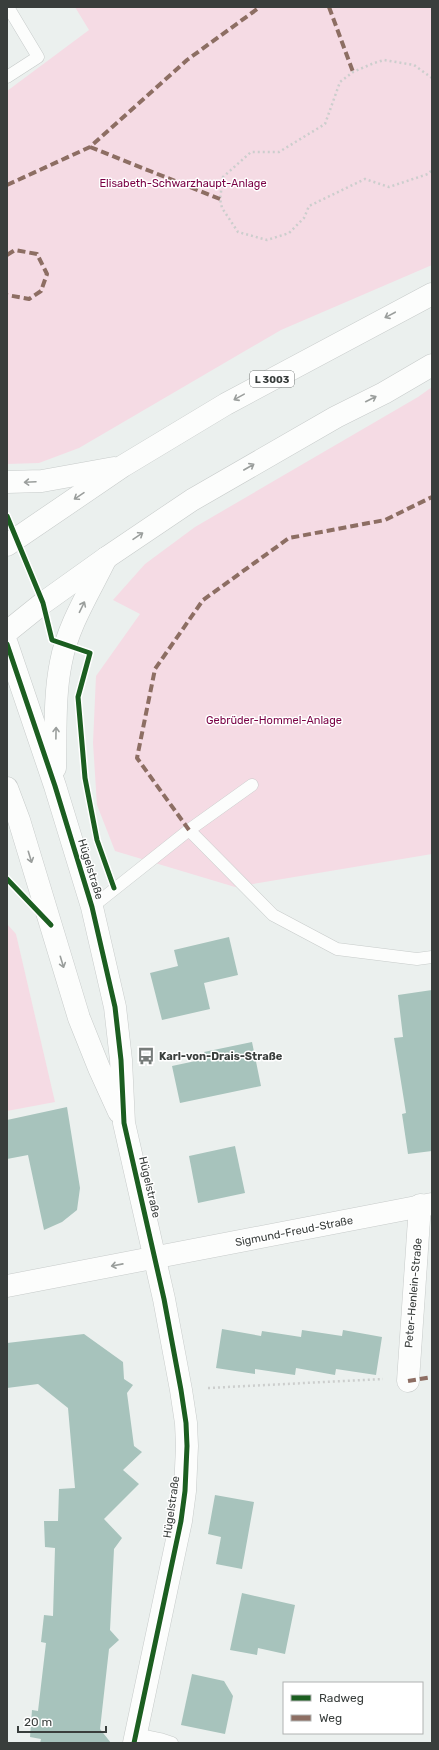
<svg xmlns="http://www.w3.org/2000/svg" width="439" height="1750" font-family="Rubik,sans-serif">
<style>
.green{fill:#f5dbe4}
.building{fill:#a7c3bc}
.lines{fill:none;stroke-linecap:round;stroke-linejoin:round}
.lane-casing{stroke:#c7cbca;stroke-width:13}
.street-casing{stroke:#c7cbca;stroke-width:23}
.primary-casing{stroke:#c7cbca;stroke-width:23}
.path{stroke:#cccecd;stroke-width:2.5;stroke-dasharray:2 3;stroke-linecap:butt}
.lane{stroke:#fcfdfc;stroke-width:12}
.street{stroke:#fcfdfc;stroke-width:22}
.primary{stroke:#fcfdfc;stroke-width:22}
.quiet{stroke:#8d6e63;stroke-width:4;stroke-dasharray:8 4;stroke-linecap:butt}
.cycleway-casing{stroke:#fff;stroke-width:8}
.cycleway{stroke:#1b5e20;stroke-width:5}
.oneway{stroke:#9a9e9c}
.labels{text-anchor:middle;stroke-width:3;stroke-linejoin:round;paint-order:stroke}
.shield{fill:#fff;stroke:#747876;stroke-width:1}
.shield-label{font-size:10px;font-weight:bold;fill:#393e3c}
.park-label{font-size:11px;fill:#790044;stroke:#fff}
.street-label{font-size:11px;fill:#393e3c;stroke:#fff}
.poi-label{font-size:11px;font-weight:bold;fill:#393e3c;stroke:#fff;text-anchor:start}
</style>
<rect width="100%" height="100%" fill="#ebf0ee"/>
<!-- green -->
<g class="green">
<path d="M 75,7 L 432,7 L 432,265 L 281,330 L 79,448 L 39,463 L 7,464 L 7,91 L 89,30 Z"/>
<path d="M 432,387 L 432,854 L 235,887 L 115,851 L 97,805 L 93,743 L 96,676 L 140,614 L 113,600 L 145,564 L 195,527 L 418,397 Z"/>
<path d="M 7,924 L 16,934 L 55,1102 L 7,1111 Z"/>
</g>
<!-- building -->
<g class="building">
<path d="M 229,937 L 238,975 L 204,983 L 210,1009 L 162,1020 L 150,973 L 178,966 L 174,950 Z"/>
<path d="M 432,990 L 432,1151 L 408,1154 L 402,1114 L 406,1113 L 394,1038 L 403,1037 L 398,995 Z"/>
<path d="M 252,1042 L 261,1086 L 180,1103 L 172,1066 L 205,1059 L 204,1052 Z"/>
<path d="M 67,1107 L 80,1188 L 77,1210 L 62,1222 L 44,1230 L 28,1155 L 7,1159 L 7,1120 Z"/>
<path d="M 235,1146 L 245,1193 L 198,1203 L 189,1156 Z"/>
<path d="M 222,1329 L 261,1336 L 262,1331 L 301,1337 L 302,1330 L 342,1336 L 343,1330 L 382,1337 L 376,1375 L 336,1369 L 335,1375 L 296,1368 L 295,1375 L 255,1369 L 255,1374 L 216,1368 Z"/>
<path d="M 84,1334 L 123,1362 L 124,1379 L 133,1385 L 127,1393 L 134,1446 L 142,1452 L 123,1470 L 139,1484 L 104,1519 L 122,1538 L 114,1549 L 110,1630 L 119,1640 L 109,1649 L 100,1729 L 111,1743 L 40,1743 L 41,1739 L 30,1737 L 32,1710 L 38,1711 L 46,1643 L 41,1642 L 44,1615 L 53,1616 L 55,1548 L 45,1547 L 44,1521 L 58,1521 L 59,1489 L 75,1488 L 68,1408 L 38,1384 L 7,1388 L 7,1343 Z"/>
<path d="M 215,1495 L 254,1502 L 242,1569 L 216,1564 L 221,1537 L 208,1534 Z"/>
<path d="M 242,1593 L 295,1605 L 285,1654 L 258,1648 L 257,1655 L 230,1650 Z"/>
<path d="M 192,1674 L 224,1681 L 233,1696 L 225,1734 L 181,1725 Z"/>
</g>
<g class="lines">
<!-- lane casing -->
<g class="lane-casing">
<g id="lane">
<path d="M 7,77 L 38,57 L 8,7"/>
<path d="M 189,830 L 252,785"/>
<path d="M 92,907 L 189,830 L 273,915 L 337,949 L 417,959 L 432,957"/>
<path d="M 136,1734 L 160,1739 L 172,1743"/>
</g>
</g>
<!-- street casing -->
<g class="street-casing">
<g id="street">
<path d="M 7,644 L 55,786 L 92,907 L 115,1007 L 121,1060 L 124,1123 L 164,1299 L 181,1390 L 186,1423 L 187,1446 L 185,1491 L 181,1521 L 134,1743"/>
<path d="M 55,768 C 56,733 54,696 61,662 C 68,625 90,591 106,558"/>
<path d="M 7,788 L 19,820 L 79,1018 L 99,1068 L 119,1112"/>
<path d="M 7,1286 L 432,1204"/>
<path d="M 408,1381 L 420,1205"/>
</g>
</g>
<!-- primary casing -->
<g class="primary-casing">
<g id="primary">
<path d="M 7,482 L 42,481 L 114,468"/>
<path d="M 7,545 L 123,466 L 226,404 L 432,294"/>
<path d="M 7,632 L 43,603 L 106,558 L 192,500 L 336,417 L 384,393 L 432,365"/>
</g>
</g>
<!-- path -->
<g class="path">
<path d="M 432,78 L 414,65 L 384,60 L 374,63 L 353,72 L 340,82 L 325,124 L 279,152 L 251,152 L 223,177 L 220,199 L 222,208 L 238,232 L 267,240 L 289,233 L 304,218 L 309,206 L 365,179 L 389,187 L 428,174 L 432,170"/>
<path d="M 208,1388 L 383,1379"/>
</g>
<!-- lane -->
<use href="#lane" class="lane"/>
<!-- street -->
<use href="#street" class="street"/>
<!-- primary -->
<use href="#primary" class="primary"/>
<!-- quiet -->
<g class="quiet">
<path d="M 329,7 L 353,72"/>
<path d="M 90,147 L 220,199"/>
<path d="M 7,185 L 90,147 L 187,60 L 260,7"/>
<path d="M 7,255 L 15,250 L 37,254 L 47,274 L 41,291 L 29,299 L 7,295"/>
<path d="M 189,830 L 137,758 L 155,669 L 203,600 L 289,538 L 385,520 L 432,497"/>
<path d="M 408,1381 L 432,1377"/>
</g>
<!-- cycleway casing -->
<g class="cycleway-casing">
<g id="cycleway">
<path d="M 7,516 L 43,603 L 52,640 L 90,653 L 78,697 L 85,778 L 97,840 L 114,888"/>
<path d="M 7,644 L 55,786 L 92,907 L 115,1007 L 121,1060 L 124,1123 L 164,1299 L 181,1390 L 186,1423 L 187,1446 L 185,1491 L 181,1521 L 134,1743"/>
<path d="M 7,879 L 51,925"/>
</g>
</g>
<!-- cycleway -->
<use href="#cycleway" class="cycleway"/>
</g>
<!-- one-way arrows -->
<defs><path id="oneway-shaft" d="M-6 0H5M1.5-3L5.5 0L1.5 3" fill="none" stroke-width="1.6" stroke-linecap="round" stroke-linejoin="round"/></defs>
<g class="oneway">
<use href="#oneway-shaft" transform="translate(390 315) rotate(152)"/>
<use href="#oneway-shaft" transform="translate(239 397) rotate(151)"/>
<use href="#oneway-shaft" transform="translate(371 399) rotate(-27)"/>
<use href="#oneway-shaft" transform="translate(249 467) rotate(-30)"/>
<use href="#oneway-shaft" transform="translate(30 482) rotate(177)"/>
<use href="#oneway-shaft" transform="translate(79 496) rotate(146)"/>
<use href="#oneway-shaft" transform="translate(138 536) rotate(-34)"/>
<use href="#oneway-shaft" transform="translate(82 607) rotate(-64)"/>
<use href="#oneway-shaft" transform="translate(56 733) rotate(-89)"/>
<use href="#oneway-shaft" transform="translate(30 857) rotate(73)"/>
<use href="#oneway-shaft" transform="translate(62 962) rotate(73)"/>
<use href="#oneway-shaft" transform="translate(117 1265) rotate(169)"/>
</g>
<!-- icons -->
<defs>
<g id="bus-bare" transform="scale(1.38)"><path d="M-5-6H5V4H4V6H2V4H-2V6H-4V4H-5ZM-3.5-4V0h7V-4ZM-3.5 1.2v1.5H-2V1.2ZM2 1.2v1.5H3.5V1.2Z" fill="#777c7a" stroke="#fff" stroke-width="2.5" paint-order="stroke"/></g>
</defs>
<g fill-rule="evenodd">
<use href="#bus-bare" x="146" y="1056"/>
</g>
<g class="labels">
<!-- shield labels -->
<rect class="shield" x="250" y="371" width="44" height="16" rx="3"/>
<g class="shield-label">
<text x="272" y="383">L 3003</text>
</g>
<!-- park labels -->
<g class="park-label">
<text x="183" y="187">Elisabeth-Schwarzhaupt-Anlage</text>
<text x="274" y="724">Gebrüder-Hommel-Anlage</text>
</g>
<!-- street labels -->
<g class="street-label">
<text transform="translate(91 869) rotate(73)" y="4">Hügelstraße</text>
<text transform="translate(150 1187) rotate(77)" y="4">Hügelstraße</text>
<text transform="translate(294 1231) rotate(-11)" y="4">Sigmund-Freud-Straße</text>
<text transform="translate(413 1293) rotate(-85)" y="4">Peter-Henlein-Straße</text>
<text transform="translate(171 1507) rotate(-82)" y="4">Hügelstraße</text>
</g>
<!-- poi labels -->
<g class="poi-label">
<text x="159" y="1060">Karl-von-Drais-Straße</text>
</g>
</g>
<!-- border -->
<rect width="439" height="1750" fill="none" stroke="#393e3c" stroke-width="16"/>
<!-- legend -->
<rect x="283" y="1682" width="140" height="52" fill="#ffffff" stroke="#b0b2b1"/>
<rect x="291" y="1695" width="20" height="6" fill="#1b5e20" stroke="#b0b2b1"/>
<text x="319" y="1702" font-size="12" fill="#393e3c">Radweg</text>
<rect x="291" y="1715" width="20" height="6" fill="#8d6e63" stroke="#b0b2b1"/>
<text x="319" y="1722" font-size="12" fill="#393e3c">Weg</text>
<!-- scale -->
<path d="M18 1726v6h88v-6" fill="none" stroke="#393e3c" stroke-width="2"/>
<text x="24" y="1726" font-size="12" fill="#393e3c" stroke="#ffffff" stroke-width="3" paint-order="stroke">20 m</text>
</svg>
